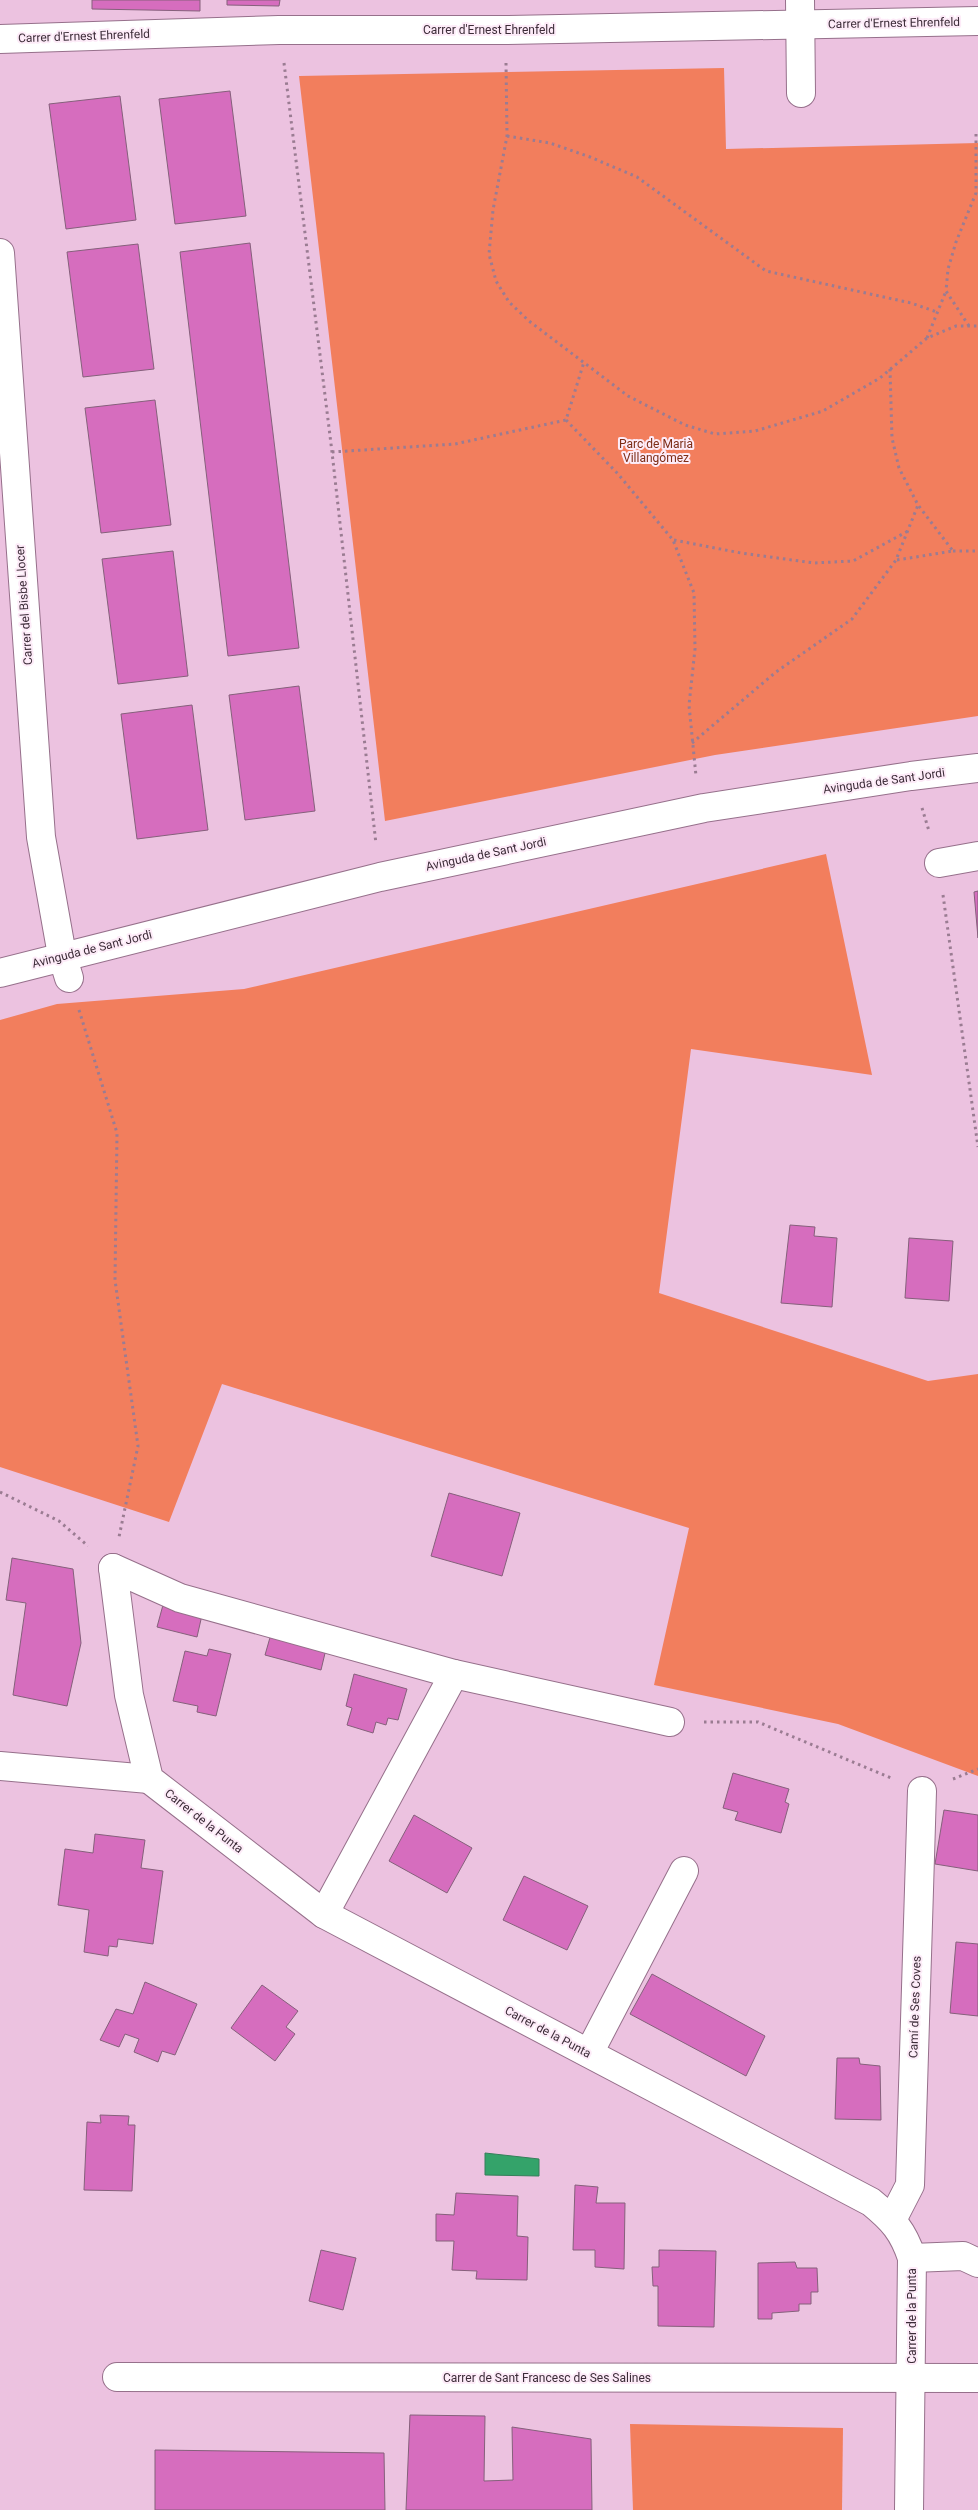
<svg xmlns="http://www.w3.org/2000/svg" width="978" height="2510" font-family="Roboto,sans-serif">
<style>
.green{fill:#f27e5d}
.water{fill:#34a36a;stroke:#367f5b}
.building{fill:#d66dbe;stroke:#85607b}
.lines{fill:none;stroke-linecap:round;stroke-linejoin:round}
.minor-casing{stroke:#96708b;stroke-width:30}
.path{stroke:#9a7c92;stroke-width:3;stroke-dasharray:2.5 4;stroke-linecap:butt}
.minor{stroke:#fff;stroke-width:28}
.labels{text-anchor:middle;stroke-width:4;stroke-linejoin:round;paint-order:stroke}
.street-label{font-size:12px;fill:#3c2c38;stroke:#fdebf8}
.park-label{font-size:12px;fill:#7d2d16;stroke:#fdebf8}
</style>
<rect width="100%" height="100%" fill="#ecc2e0"/>
<!-- green -->
<g class="green">
<path d="M 724,68 L 726,149 L 978,143 L 978,716 L 715,755 L 385,821 L 299,76 Z"/>
<path d="M 826,854 L 872,1075 L 691,1049 L 659,1293 L 928,1381 L 978,1374 L 978,1776 L 838,1724 L 654,1685 L 689,1528 L 222,1384 L 169,1522 L 0,1467 L 0,1020 L 57,1004 L 244,989 Z"/>
<path d="M 630,2424 L 843,2428 L 842,2510 L 633,2510 Z"/>
</g>
<!-- water -->
<path class="water" d="M 485,2153 L 539,2159 L 539,2176 L 485,2175 Z"/>
<!-- building -->
<g class="building">
<path d="M 92,0 L 200,0 L 200,11 L 92,9 Z"/>
<path d="M 227,0 L 280,0 L 279,6 L 227,5 Z"/>
<path d="M 230,91 L 246,216 L 175,224 L 159,99 Z"/>
<path d="M 120,96 L 136,220 L 66,229 L 49,104 Z"/>
<path d="M 250,243 L 299,648 L 228,656 L 180,252 Z"/>
<path d="M 138,244 L 154,369 L 83,377 L 67,252 Z"/>
<path d="M 155,400 L 171,525 L 101,533 L 85,408 Z"/>
<path d="M 173,551 L 188,676 L 118,684 L 102,559 Z"/>
<path d="M 299,686 L 315,811 L 245,820 L 229,695 Z"/>
<path d="M 192,705 L 208,830 L 137,839 L 121,714 Z"/>
<path d="M 978,891 L 978,938 L 974,892 Z"/>
<path d="M 790,1225 L 815,1227 L 814,1236 L 837,1238 L 832,1307 L 781,1303 Z"/>
<path d="M 909,1238 L 953,1241 L 949,1301 L 905,1298 Z"/>
<path d="M 449,1493 L 520,1513 L 502,1576 L 431,1556 Z"/>
<path d="M 12,1558 L 73,1569 L 81,1643 L 67,1706 L 13,1695 L 26,1603 L 6,1600 Z"/>
<path d="M 163,1605 L 202,1615 L 197,1637 L 157,1627 Z"/>
<path d="M 271,1634 L 326,1649 L 321,1670 L 265,1655 Z"/>
<path d="M 209,1649 L 231,1654 L 216,1716 L 197,1712 L 198,1706 L 173,1701 L 185,1651 L 207,1656 Z"/>
<path d="M 354,1674 L 407,1689 L 398,1720 L 388,1718 L 386,1725 L 376,1722 L 373,1733 L 347,1725 L 352,1708 L 346,1706 Z"/>
<path d="M 733,1773 L 789,1789 L 785,1802 L 789,1804 L 781,1833 L 735,1820 L 738,1812 L 723,1808 Z"/>
<path d="M 944,1810 L 978,1815 L 978,1871 L 935,1864 Z"/>
<path d="M 414,1815 L 472,1848 L 447,1893 L 389,1861 Z"/>
<path d="M 95,1834 L 145,1840 L 141,1868 L 163,1871 L 153,1944 L 118,1939 L 117,1947 L 109,1946 L 108,1956 L 84,1952 L 89,1910 L 58,1905 L 65,1849 L 93,1853 Z"/>
<path d="M 524,1876 L 588,1906 L 567,1950 L 503,1920 Z"/>
<path d="M 956,1942 L 978,1944 L 978,2016 L 950,2013 Z"/>
<path d="M 652,1974 L 765,2036 L 746,2076 L 630,2014 Z"/>
<path d="M 145,1982 L 197,2004 L 175,2055 L 162,2051 L 158,2062 L 134,2052 L 139,2039 L 125,2034 L 119,2047 L 100,2040 L 116,2009 L 133,2014 Z"/>
<path d="M 262,1985 L 298,2011 L 286,2027 L 295,2034 L 275,2061 L 231,2028 Z"/>
<path d="M 837,2058 L 859,2058 L 860,2064 L 880,2066 L 881,2120 L 835,2119 Z"/>
<path d="M 100,2115 L 129,2116 L 128,2125 L 135,2125 L 132,2191 L 84,2190 L 87,2122 L 101,2123 Z"/>
<path d="M 575,2185 L 598,2187 L 596,2203 L 625,2203 L 624,2269 L 595,2267 L 595,2250 L 573,2250 Z"/>
<path d="M 456,2193 L 518,2196 L 517,2236 L 528,2237 L 527,2280 L 476,2279 L 477,2271 L 452,2270 L 454,2241 L 436,2241 L 436,2214 L 454,2215 Z"/>
<path d="M 321,2250 L 356,2258 L 343,2310 L 309,2301 Z"/>
<path d="M 659,2250 L 716,2251 L 714,2327 L 658,2326 L 658,2286 L 653,2286 L 652,2267 L 659,2267 Z"/>
<path d="M 795,2262 L 797,2268 L 817,2268 L 818,2292 L 811,2292 L 811,2304 L 799,2304 L 799,2311 L 772,2313 L 772,2319 L 758,2319 L 758,2263 Z"/>
<path d="M 410,2415 L 485,2416 L 484,2481 L 513,2480 L 512,2427 L 591,2439 L 592,2510 L 406,2510 Z"/>
<path d="M 155,2450 L 384,2453 L 385,2510 L 155,2510 Z"/>
</g>
<g class="lines">
<!-- minor casing -->
<g class="minor-casing">
<g id="minor">
<path d="M 800,0 L 801,93"/>
<path d="M 0,39 L 279,30 L 508,30 L 978,21"/>
<path d="M 0,253 L 41,837 L 62,955 L 69,978"/>
<path d="M 939,863 L 978,856"/>
<path d="M 0,973 L 380,877 L 704,808 L 911,776 L 978,768"/>
<path d="M 113,1568 L 129,1695 L 149,1779 L 324,1914 L 871,2202 C 893,2220 903,2231 912,2258 L 909,2510"/>
<path d="M 113,1568 L 180,1598 L 454,1674 L 670,1722"/>
<path d="M 0,1766 L 149,1779"/>
<path d="M 324,1914 L 454,1674"/>
<path d="M 589,2053 L 684,1871"/>
<path d="M 892,2220 L 910,2185 L 922,1791"/>
<path d="M 912,2258 L 963,2256 L 978,2263"/>
<path d="M 117,2377 L 978,2378"/>
</g>
</g>
<!-- path -->
<g class="path">
<path d="M 284,63 L 332,452 L 376,844"/>
<path d="M 506,63 L 507,136 L 493,210 L 489,254 L 496,281 L 509,302 L 529,321 L 628,396 L 685,425 L 715,434 L 755,431 L 823,411 L 880,378 L 927,338 L 956,326 L 978,326"/>
<path d="M 507,136 L 550,143 L 590,157 L 637,177 L 766,271 L 911,303 L 937,312"/>
<path d="M 969,326 L 946,291 L 948,269 L 956,242 L 976,193 L 976,131"/>
<path d="M 927,338 L 946,291"/>
<path d="M 566,420 L 618,474 L 673,540 L 694,593 L 695,649 L 689,705 L 696,776"/>
<path d="M 332,452 L 455,444 L 566,420 L 584,362"/>
<path d="M 674,540 L 741,553 L 814,563 L 853,561 L 908,531"/>
<path d="M 953,551 L 978,551"/>
<path d="M 897,560 L 953,551 L 918,505"/>
<path d="M 692,743 L 776,672 L 852,619 L 896,560 L 918,505 L 899,468 L 892,438 L 890,369"/>
<path d="M 922,808 L 929,831"/>
<path d="M 943,895 L 978,1147"/>
<path d="M 79,1010 L 117,1133 L 115,1280 L 138,1446 L 119,1537"/>
<path d="M 0,1492 L 59,1521 L 88,1546"/>
<path d="M 704,1722 L 758,1722 L 891,1778"/>
<path d="M 953,1779 L 978,1769"/>
</g>
<!-- minor -->
<use href="#minor" class="minor"/>
</g>
<g class="labels">
<!-- street labels -->
<g class="street-label">
<text transform="translate(894 23) rotate(-1)" y="4">Carrer d'Ernest Ehrenfeld</text>
<text x="489" y="34">Carrer d'Ernest Ehrenfeld</text>
<text transform="translate(84 36) rotate(-2)" y="4">Carrer d'Ernest Ehrenfeld</text>
<text transform="translate(24 605) rotate(-94)" y="4">Carrer del Bisbe Llocer</text>
<text transform="translate(884 781) rotate(-8)" y="4">Avinguda de Sant Jordi</text>
<text transform="translate(486 854) rotate(-12)" y="4">Avinguda de Sant Jordi</text>
<text transform="translate(92 949) rotate(-14)" y="4">Avinguda de Sant Jordi</text>
<text transform="translate(204 1821) rotate(38)" y="4">Carrer de la Punta</text>
<text transform="translate(915 2007) rotate(-88)" y="4">Camí de Ses Coves</text>
<text transform="translate(548 2032) rotate(28)" y="4">Carrer de la Punta</text>
<text transform="translate(912 2316) rotate(-90)" y="4">Carrer de la Punta</text>
<text x="547" y="2382">Carrer de Sant Francesc de Ses Salines</text>
</g>
<!-- park labels -->
<g class="park-label">
<text x="656" y="448">Parc de Marià<tspan x="656" dy="14">Villangómez</tspan></text>
</g>
</g>
</svg>
